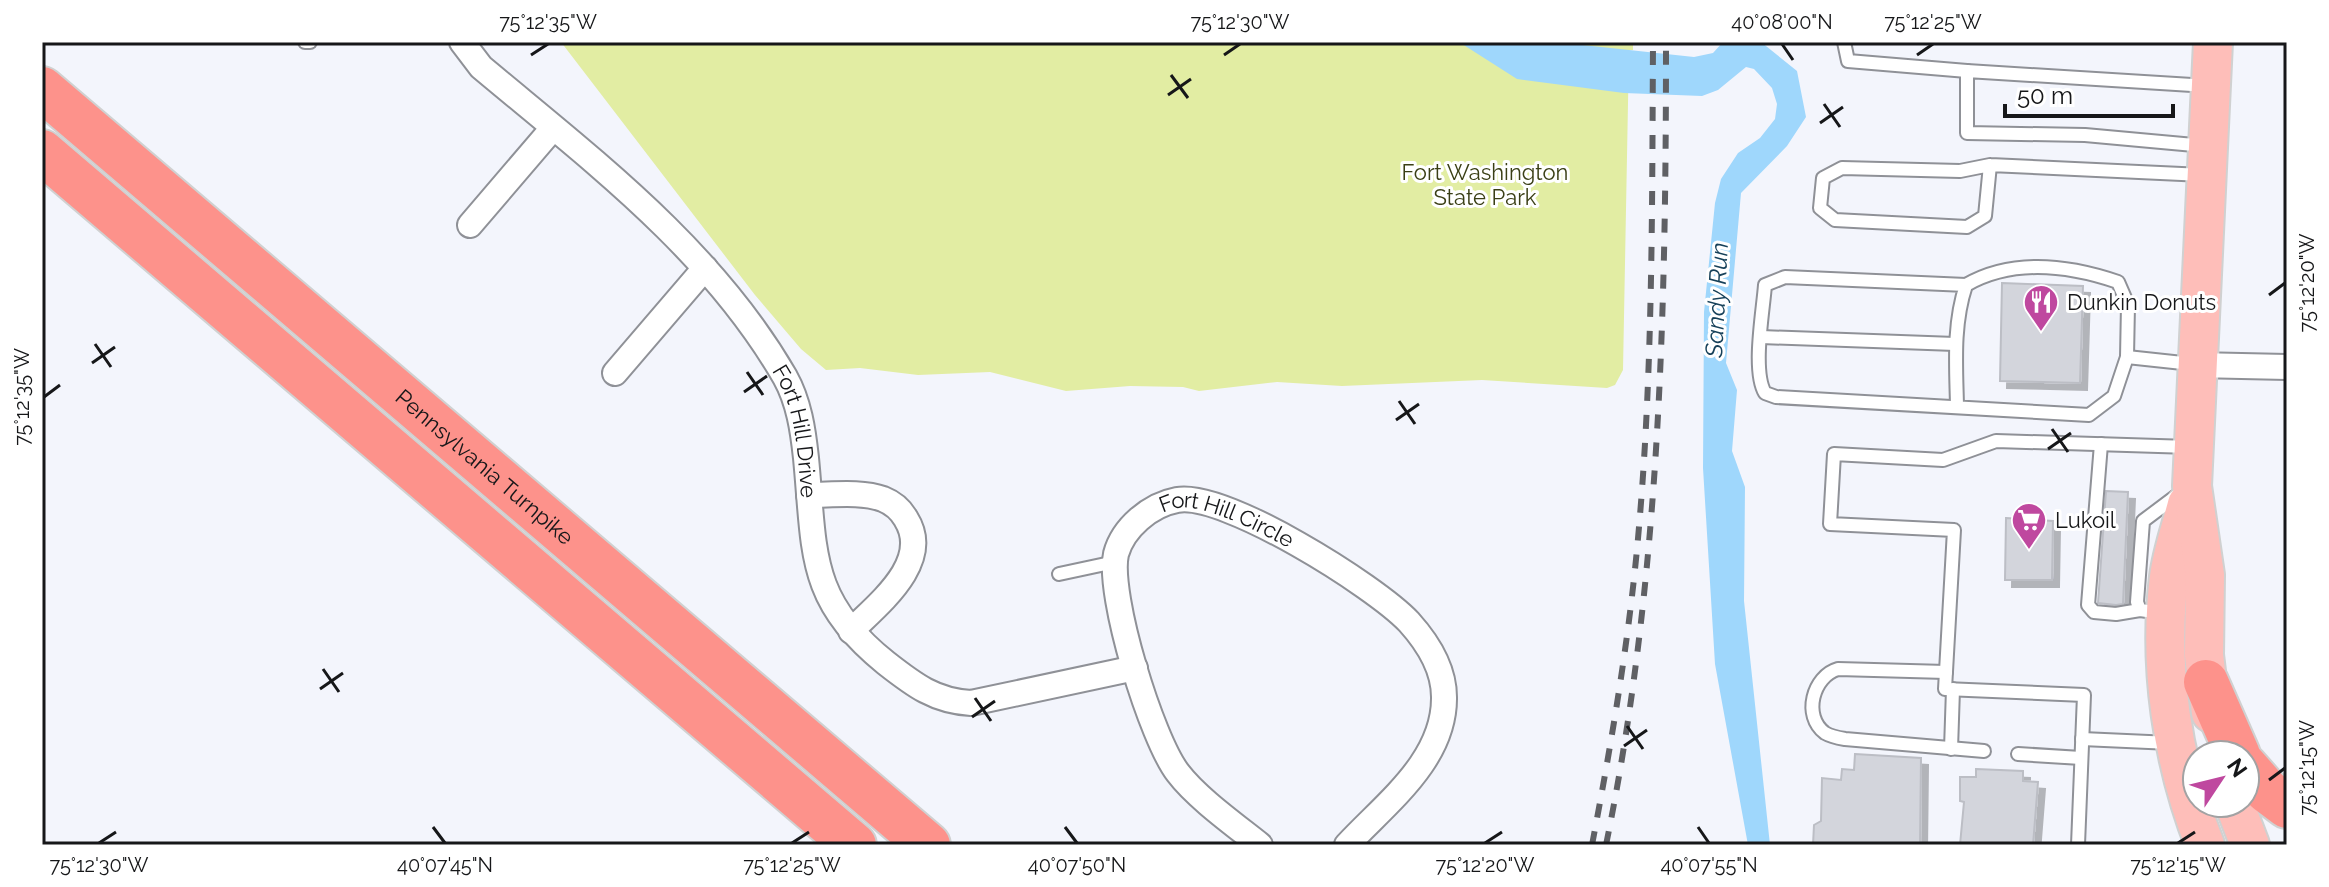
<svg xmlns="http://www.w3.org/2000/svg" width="2329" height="887" font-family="Raleway,sans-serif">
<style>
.green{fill:#e2eda3}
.water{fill:#9fd7fc}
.building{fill:#d3d5dc;stroke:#bcbec5;stroke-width:2;filter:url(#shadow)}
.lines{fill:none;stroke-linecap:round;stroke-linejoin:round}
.lane-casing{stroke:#8f9197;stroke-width:16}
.street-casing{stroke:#8f9197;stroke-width:28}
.primary-casing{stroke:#d0d1d1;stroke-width:42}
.highway-casing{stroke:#d0d1d1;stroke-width:48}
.lane{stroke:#fff;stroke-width:12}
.street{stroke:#fff;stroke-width:24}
.primary{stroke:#febeb9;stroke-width:38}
.highway{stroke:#fd928b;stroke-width:44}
.rail{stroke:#5f6064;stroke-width:6;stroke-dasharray:14 14;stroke-linecap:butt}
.ticks{fill:none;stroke:#161719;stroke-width:3}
.labels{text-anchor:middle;stroke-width:6;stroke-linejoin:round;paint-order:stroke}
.park-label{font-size:22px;fill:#3a3f15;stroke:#fff}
.poi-label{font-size:22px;fill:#161719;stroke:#fff;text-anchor:start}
.street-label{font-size:22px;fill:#161719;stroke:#fff}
.water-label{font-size:24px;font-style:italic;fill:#16415a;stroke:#fff}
.neatline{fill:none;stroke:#161719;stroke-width:3}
.ticks-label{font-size:20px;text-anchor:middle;fill:#161719}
</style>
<defs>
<filter id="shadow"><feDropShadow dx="7" dy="7" stdDeviation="0" flood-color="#0004"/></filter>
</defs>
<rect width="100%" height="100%" fill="#f3f5fc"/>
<!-- green -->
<path class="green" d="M 561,42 L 1633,42 L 1633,50 L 1629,50 L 1623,370 L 1615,385 L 1607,388 L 1482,380 L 1342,386 L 1277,382 L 1199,391 L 1183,387 L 1130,386 L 1066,391 L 990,372 L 918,375 L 860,368 L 826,370 L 801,349 L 755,295 Z"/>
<!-- water -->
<path class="water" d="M 1459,42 L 1555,42 L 1694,57 L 1713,53 L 1723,42 L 1761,42 L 1797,71 L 1806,117 L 1787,146 L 1741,193 L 1726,363 L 1737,390 L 1732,451 L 1745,487 L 1744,601 L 1770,845 L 1748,845 L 1715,664 L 1703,468 L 1704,312 L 1715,203 L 1721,179 L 1738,153 L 1760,138 L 1775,119 L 1777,104 L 1772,88 L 1754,69 L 1746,67 L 1718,90 L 1702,96 L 1624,93 L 1517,79 Z"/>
<!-- building -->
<g class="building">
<path d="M 2002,283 L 2083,286 L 2080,383 L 2000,381 Z"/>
<path d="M 2106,491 L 2128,492 L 2123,604 L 2116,605 L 2098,603 Z"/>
<path d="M 2006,518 L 2053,521 L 2052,580 L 2005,580 Z"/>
<path d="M 1855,754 L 1921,758 L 1920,845 L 1813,845 L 1814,825 L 1821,821 L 1822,778 L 1841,780 L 1842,769 L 1854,770 Z"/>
<path d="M 1976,769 L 2023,771 L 2023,781 L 2038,782 L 2033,845 L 1960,845 L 1964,802 L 1960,801 L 1960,777 L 1976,777 Z"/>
</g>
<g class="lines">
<!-- lane casing -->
<g class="lane-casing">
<g id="lane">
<path d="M 305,42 L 310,42"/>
<path d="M 1844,42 L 1848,61 L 1967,71"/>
<path d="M 2205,146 L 2085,135 L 1967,133 L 1967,71 L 2208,86"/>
<path d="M 1990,165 L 1985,216 L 1967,227 L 1835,220 L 1820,208 L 1823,178 L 1842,168 L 1960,171 L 1990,165 L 2203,175"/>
<path d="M 1761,337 L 1955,344"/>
<path d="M 2127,357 L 2192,364"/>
<path d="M 1957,405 C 1956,364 1953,324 1966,285 C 2013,258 2068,265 2118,282 L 2128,305 L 2127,357 L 2114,396 L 2089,415 L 1776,397 L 1765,393 C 1752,371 1763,312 1765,285 L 1785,277 L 1966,285"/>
<path d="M 2101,444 L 2088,605 L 2094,612 L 2116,614 L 2140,610"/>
<path d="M 1059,574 L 1115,562"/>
<path d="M 2147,611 L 2140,610 L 2137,602 L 2143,521 L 2179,494"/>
<path d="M 1946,672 L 1838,669 C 1813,676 1802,716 1825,733 C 1830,736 1839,738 1845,739 L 1984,751"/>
<path d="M 2082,739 L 2171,743"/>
<path d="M 1951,749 L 1953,689"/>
<path d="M 2018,754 L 2081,758"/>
<path d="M 2078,845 L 2084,695 L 1945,689 L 1954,530 L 1830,524 L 1834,454 L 1943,460 L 1996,441 L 2190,447"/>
</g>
</g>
<!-- street casing -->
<g class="street-casing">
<g id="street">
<path id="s1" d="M 462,42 L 481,67 C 592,160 711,249 785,377 C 799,402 803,430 806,458 C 815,551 807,600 886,663 C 914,685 935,701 971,703 L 1135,668"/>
<path d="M 470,225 L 553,128"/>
<path d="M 2196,365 L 2287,367"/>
<path d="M 615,373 L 705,268"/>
<path d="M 809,495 C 832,495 861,491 883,499 C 893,503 901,510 906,519 C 933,562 878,604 851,631"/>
<path id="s2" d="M 1260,845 C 1235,825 1197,798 1178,773 C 1152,740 1107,595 1116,554 C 1123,528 1150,505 1177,500 C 1224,491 1375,586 1409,622 C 1427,642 1444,669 1444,697 C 1445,760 1386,803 1347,845"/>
</g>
</g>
<!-- primary casing -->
<g class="primary-casing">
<g id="primary">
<path d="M 2187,504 C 2181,528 2172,553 2169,577 C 2158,666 2172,762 2205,845"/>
<path d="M 2211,713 L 2204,655 L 2205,575 L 2192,486 L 2213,42"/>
<path d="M 2234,803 L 2250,845"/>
</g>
</g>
<!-- highway casing -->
<g class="highway-casing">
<g id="highway">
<path id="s3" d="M 42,89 L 928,845"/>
<path d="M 42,152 L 854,845"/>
<path d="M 2206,682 L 2238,755"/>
<path d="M 2245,766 L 2267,791 L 2287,806"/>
</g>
</g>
<!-- lane -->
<use href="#lane" class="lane"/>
<!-- street -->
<use href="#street" class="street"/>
<!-- primary -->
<use href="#primary" class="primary"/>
<!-- highway -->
<use href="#highway" class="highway"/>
<!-- rail -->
<g class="rail">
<path d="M 1592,845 C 1612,740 1630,634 1639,527 C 1653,366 1652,203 1653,42"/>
<path d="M 1606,845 C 1660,581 1666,311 1666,42"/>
</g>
</g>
<!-- ticks -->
<path class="ticks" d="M 1782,44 L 1793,60M 531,55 L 548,44M 1224,55 L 1240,44M 1917,55 L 1933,44M 1171,75 L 1188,98M 1168,95 L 1191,79M 1824,104 L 1840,127M 1820,123 L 1843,107M 2269,295 L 2285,283M 95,344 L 111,367M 92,363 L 115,347M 747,372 L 763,395M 744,392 L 767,376M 44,397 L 60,385M 1399,401 L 1415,424M 1396,420 L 1419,404M 2052,429 L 2068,452M 2048,449 L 2071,433M 323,669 L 339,692M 320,689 L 343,673M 975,698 L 991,721M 972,717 L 995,701M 1627,726 L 1643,749M 1624,746 L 1647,730M 2269,780 L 2285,768M 433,827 L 445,843M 1065,827 L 1077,843M 1698,827 L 1709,843M 99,843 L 116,832M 792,843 L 809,832M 1485,843 L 1502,832M 2178,843 L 2195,832"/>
<!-- icons -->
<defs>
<g id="restaurant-pin" transform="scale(1.8)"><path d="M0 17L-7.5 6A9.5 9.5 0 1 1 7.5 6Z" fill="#bf489f" stroke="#fff"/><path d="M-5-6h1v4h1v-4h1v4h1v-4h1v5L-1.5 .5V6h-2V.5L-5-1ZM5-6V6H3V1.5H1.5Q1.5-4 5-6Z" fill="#fff"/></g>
<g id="supermarket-pin" transform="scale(1.8)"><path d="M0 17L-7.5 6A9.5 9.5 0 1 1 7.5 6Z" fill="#bf489f" stroke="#fff"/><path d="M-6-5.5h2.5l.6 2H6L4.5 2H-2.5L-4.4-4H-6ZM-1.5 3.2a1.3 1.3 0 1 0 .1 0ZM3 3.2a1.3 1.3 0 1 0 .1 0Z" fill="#fff"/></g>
</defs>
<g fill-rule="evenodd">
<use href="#restaurant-pin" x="2041" y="302"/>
<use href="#supermarket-pin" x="2029" y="520"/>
</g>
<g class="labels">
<!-- park labels -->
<g class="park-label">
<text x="1485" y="180">Fort Washington<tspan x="1485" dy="25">State Park</tspan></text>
</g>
<!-- poi labels -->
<g class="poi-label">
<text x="2067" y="310">Dunkin Donuts</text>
<text x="2055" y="528">Lukoil</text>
</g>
<!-- street labels -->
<g class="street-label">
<text dy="8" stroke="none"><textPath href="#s1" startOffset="524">Fort Hill Drive</textPath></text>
<text dy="8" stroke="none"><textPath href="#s3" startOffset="582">Pennsylvania Turnpike</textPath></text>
<text dy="8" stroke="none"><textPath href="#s2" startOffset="478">Fort Hill Circle</textPath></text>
</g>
<!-- water labels -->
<g class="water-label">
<text transform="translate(1717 300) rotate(-87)" y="8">Sandy Run</text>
</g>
</g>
<!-- border -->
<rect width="2329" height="887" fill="none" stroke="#ffffff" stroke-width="88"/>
<!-- north arrow -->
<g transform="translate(2221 779) rotate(55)"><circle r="38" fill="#ffffff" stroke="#a2a2a3" stroke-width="2"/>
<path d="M0-6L14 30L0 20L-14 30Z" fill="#bf489f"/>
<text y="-12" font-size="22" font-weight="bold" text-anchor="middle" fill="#161719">N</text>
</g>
<!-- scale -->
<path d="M2005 104v12h168v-12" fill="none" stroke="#161719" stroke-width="4"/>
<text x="2017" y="104" font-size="24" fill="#161719" stroke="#ffffff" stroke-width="6" paint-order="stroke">50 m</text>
<rect x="44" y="44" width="2241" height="799" class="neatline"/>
<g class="ticks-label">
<text x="548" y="29">75°12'35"W</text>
<text x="1240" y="29">75°12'30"W</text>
<text x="1782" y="29">40°08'00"N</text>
<text x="1933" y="29">75°12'25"W</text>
<text transform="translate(2307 283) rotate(-90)" y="7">75°12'20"W</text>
<text transform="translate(22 397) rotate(-90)" y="7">75°12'35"W</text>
<text transform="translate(2307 768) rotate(-90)" y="7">75°12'15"W</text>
<text x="99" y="872">75°12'30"W</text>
<text x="445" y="872">40°07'45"N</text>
<text x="792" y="872">75°12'25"W</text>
<text x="1077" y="872">40°07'50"N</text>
<text x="1485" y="872">75°12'20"W</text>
<text x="1709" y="872">40°07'55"N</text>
<text x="2178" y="872">75°12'15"W</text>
</g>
</svg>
